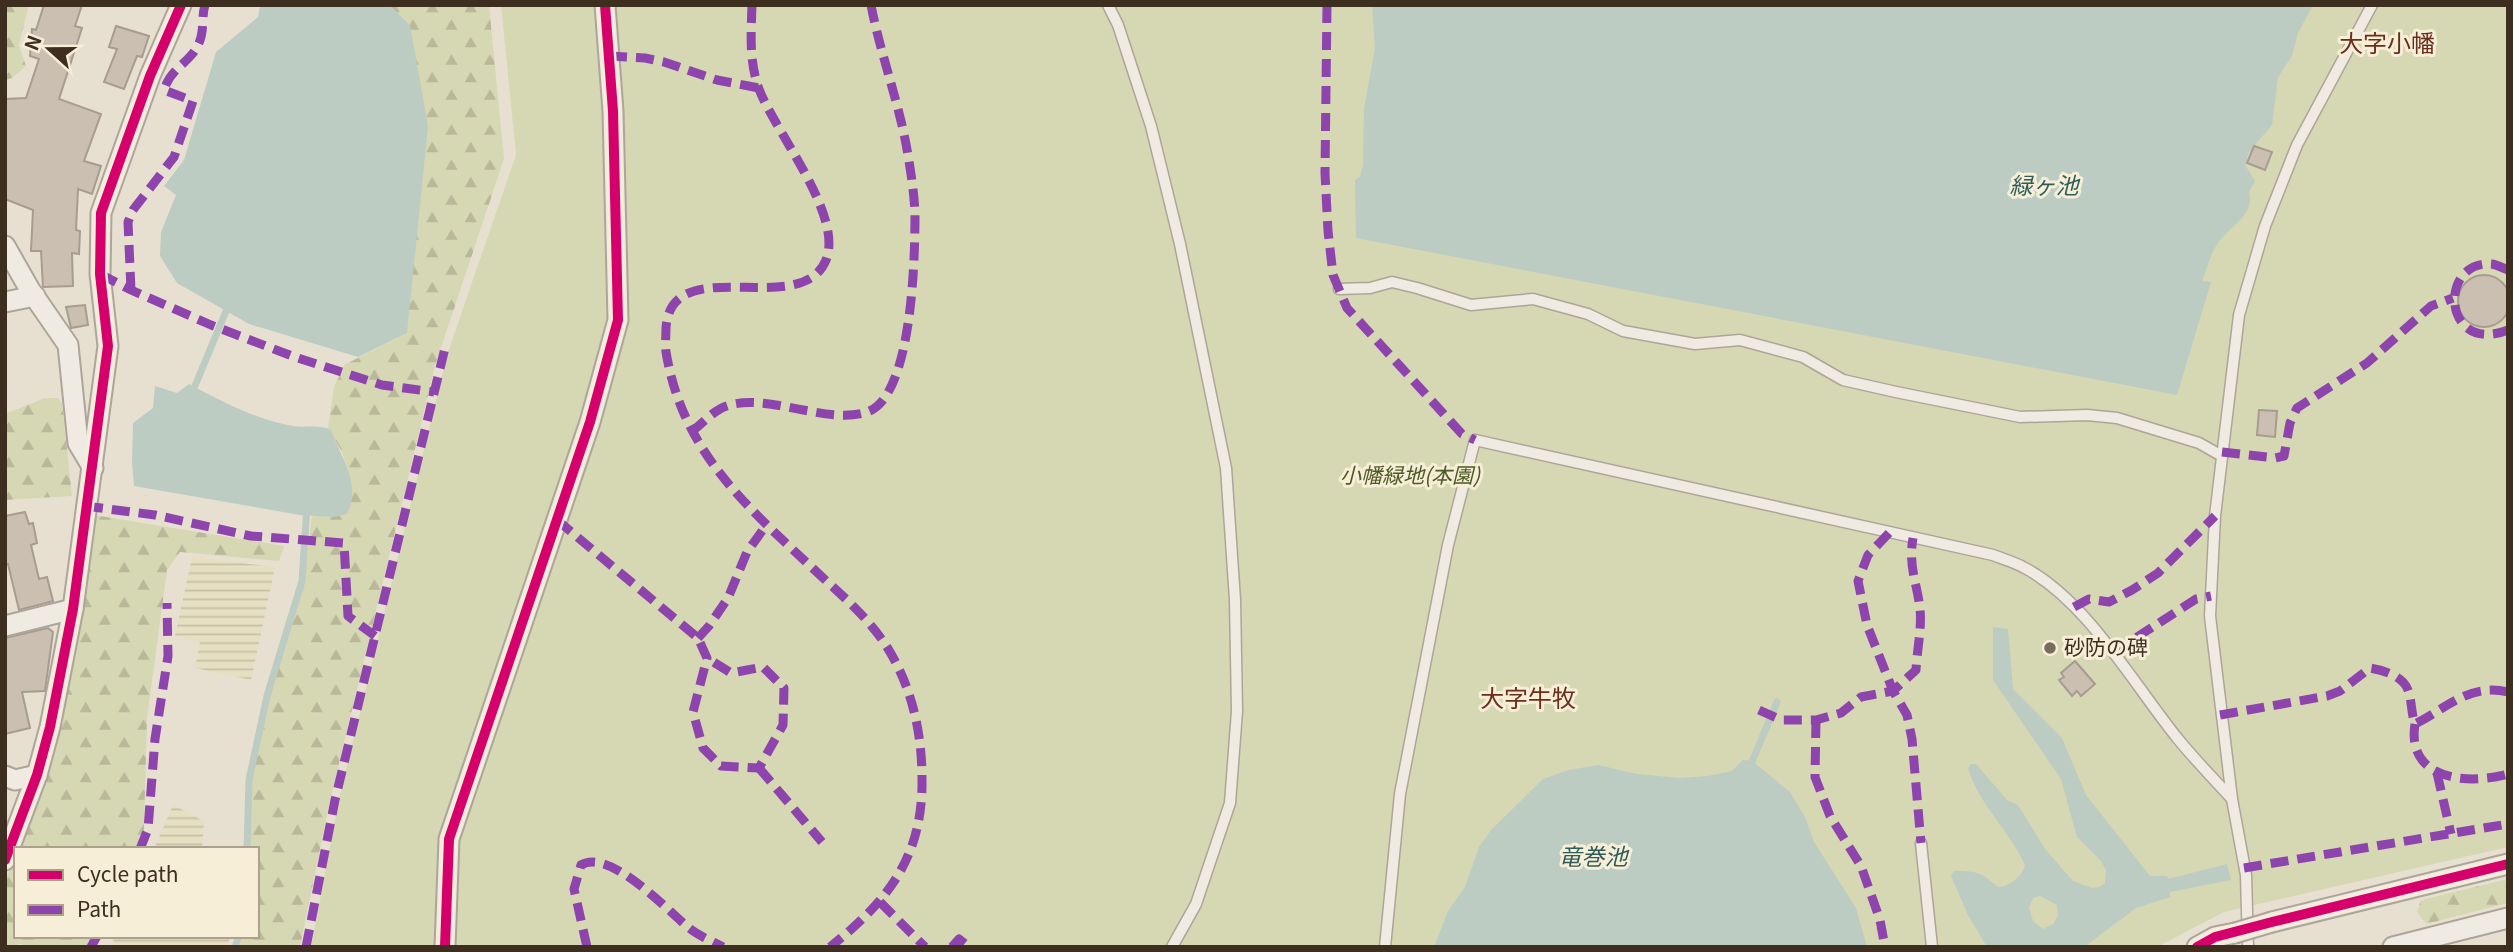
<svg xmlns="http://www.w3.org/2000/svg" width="2513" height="952" font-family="Georgia,'Noto Sans JP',serif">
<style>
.farmland{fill:url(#farmland-rules)}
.forest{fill:url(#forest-firs)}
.park{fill:#d6d7b3}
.water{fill:#bcccc2;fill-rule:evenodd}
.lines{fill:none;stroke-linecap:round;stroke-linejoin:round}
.stream{stroke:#bcccc2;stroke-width:7}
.building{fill:#cbbfb2;stroke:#a89c90;stroke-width:2}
.service-casing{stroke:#ada599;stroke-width:13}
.minor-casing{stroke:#ada599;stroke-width:23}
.service{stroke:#efebe3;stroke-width:10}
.minor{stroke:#efebe3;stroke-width:19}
.minor-bridge-casing{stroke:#ada599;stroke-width:23;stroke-linecap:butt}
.minor-bridge{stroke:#efebe3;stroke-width:19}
.quiet{stroke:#8e44ad;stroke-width:9;stroke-dasharray:18 9;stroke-linecap:butt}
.cycleway-casing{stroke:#f7eed8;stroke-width:15}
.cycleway{stroke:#d6006c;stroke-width:10}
.poi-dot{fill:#786c5e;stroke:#f7eed8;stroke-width:2.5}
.labels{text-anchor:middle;stroke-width:6;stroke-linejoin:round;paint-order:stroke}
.park-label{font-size:21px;font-style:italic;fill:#4d5a26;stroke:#f7eed8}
.poi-label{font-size:21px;fill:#3d2e20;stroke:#f7eed8;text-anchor:start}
.water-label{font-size:23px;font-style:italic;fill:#2f5d5a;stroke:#f7eed8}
.quarter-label{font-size:24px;fill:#6b2e1e;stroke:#f7eed8}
</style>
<defs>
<pattern id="farmland-rules" width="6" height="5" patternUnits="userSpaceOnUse" patternTransform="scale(1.75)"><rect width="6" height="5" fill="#e6dfc2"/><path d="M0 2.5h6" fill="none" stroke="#c6c0a6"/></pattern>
<pattern id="forest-firs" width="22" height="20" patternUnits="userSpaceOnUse" patternTransform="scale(1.75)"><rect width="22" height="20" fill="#d6d7b3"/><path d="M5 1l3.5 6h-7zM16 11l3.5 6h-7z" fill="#b9b99a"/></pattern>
</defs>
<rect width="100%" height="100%" fill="#e7e0d1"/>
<!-- farmland -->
<g class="farmland">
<path d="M 192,557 L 275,567 L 251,680 L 195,668 L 200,642 L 175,636 Z"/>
<path d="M 173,805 L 204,821 L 202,849 L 154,849 Z"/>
<path d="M 115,936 L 231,936 L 226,947 L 111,947 Z"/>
</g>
<!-- forest -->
<g class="forest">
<path d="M 5,5 L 29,5 L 19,45 L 26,66 L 12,78 L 5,80 Z"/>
<path d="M 389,5 L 489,5 L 504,159 L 435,366 L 329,805 L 300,947 L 240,947 L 242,936 L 257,936 L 257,849 L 249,849 L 252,777 L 269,698 L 304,581 L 312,515 L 334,517 L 350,477 L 342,452 L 328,428 L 334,387 L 344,365 L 407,333 L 410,25 Z"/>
<path d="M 45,398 L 58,398 L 62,403 L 72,496 L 5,500 L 5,414 Z"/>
<path d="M 94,515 L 284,546 L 279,561 L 180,552 L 167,570 L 147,718 L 144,830 L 135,849 L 20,849 L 50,761 Z"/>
<path d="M 16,858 L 16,936 L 93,936 L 88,947 L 27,947 L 21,944 L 5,947 L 5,880 Z"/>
<path d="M 2508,879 L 2508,903 L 2426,924 L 2417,912 L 2421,900 Z"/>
</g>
<!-- park -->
<path class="park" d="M 501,5 L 2508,5 L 2508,847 L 2224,912 L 2157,947 L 311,947 L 339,799 L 447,355 L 516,155 Z"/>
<!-- water -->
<g class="water">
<path d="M 260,5 L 389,5 L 410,25 L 428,126 L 407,333 L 358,357 L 249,324 L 177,283 L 160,256 L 161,232 L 176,195 L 164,186 L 184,160 L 216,52 L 258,17 Z"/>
<path d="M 1372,5 L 2313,5 L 2298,33 L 2292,56 L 2278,77 L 2272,125 L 2249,152 L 2245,165 L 2255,181 L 2249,192 C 2256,215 2228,227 2218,243 C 2210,254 2207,269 2202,281 L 2211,282 L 2177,395 L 1356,238 L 1355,180 L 1360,177 L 1363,165 L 1364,109 L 1375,48 Z"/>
<path d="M 189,384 C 221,401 257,420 293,426 C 305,428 320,424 331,430 C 341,458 362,484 347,514 L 334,517 L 300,515 L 134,486 L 132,462 L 133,423 L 153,408 L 155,386 L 177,393 Z"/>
<path d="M 1993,627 L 2008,629 L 2013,689 L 2062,738 L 2086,795 L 2150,876 L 2167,876 L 2168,879 L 2227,864 L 2231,880 L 2170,892 L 2170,897 L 2136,908 L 2084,947 L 1987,947 L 1968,915 L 1951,876 L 1954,871 C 1978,871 1980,872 1998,887 C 2009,887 2023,876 2025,865 C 2009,830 1979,805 1968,768 L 1971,764 L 1976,764 L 2007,800 L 2018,805 L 2045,849 L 2073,881 L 2092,888 L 2099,887 L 2105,883 L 2106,870 L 2101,861 L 2077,837 L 2061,779 L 1993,680 ZM 2040,896 L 2057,905 L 2058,916 L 2053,924 L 2043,929 L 2033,921 L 2029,908 L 2033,898 Z"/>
<path d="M 1743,760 L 1752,761 L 1790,792 L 1805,817 L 1814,842 L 1856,908 L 1867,947 L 1434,947 L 1448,911 L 1465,887 L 1479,847 L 1491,830 L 1543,779 L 1569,770 L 1598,765 L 1637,774 L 1679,778 L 1708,776 L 1732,771 Z"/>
</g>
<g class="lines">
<!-- stream -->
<g class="stream">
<path d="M 192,393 L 229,304"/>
<path d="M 1749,769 L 1777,702"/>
<path d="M 247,849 L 249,780 L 267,696 L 302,581 L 307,506"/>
<path d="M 235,947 L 239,936"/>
</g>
</g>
<!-- building -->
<g class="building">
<path d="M 44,5 L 82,5 L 75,26 L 82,28 L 59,99 L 101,114 L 84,161 L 101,166 L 92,194 L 78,189 L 76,230 L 80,231 L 79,254 L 72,253 L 73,286 L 43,287 L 41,251 L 31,251 L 33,210 L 5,199 L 5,99 L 26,98 L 39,59 L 30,56 L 32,29 L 36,30 Z"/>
<path d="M 116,26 L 149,36 L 142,57 L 137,56 L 124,89 L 104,82 L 117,49 L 109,47 Z"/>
<path d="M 2254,146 L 2272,152 L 2265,170 L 2247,163 Z"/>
<circle cx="2484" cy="301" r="26"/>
<path d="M 85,305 L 88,325 L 71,328 L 66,307 Z"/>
<path d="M 2259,410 L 2277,411 L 2275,437 L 2257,435 Z"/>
<path d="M 25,512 L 29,524 L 33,523 L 37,543 L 31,545 L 39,579 L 47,577 L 53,601 L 19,610 L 8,564 L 5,564 L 5,516 Z"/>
<path d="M 48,628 L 53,632 L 45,691 L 22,692 L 30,728 L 5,734 L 5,638 Z"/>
<path d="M 2075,661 L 2095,684 L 2081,696 L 2077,691 L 2072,696 L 2059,680 L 2064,677 L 2061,673 Z"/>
</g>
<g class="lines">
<!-- service casing -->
<g class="service-casing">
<g id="service">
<path d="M 1108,5 L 1118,25 L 1151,126 L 1180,244 L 1226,468 L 1235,600 L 1237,711 L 1230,803 L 1196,904 L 1172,947"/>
<path d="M 1339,289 L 1370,288 L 1392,282 L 1417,288 L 1471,305 L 1533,299 L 1588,314 L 1623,331 L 1695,344 L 1740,340 L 1803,357 L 1843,380 L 1896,392 L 2020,417 L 2087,415 L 2117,418 L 2199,443 L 2222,456"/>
<path d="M 1921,843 L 1932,947"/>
<path d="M 1385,947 L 1400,794 L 1448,545 L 1475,440 L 1993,555 C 2003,559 2014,562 2023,567 C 2086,599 2134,685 2178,739 C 2195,760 2214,779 2232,799"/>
<path d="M 2248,947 L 2246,875 L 2232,799 L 2210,616 L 2215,516 L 2239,315 L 2265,226 L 2297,145 L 2372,5"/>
</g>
</g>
<!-- minor casing -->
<g class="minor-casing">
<g id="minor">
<path d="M 5,246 L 30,290 L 68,345 L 78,443 L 93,468"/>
<path d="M 5,302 L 35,296"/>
<path d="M 5,626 L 73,609"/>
<path d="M 5,776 L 15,780 L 37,775"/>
<path d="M 5,860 L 37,775 L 50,727 L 73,609 L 108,346 L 100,274 L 101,213 L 150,76 L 181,5"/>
<path d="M 2272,922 L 2508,864"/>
<path d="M 445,947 L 449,839 L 590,422 L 618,320 L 613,111 L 605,5"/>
<path d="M 2197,947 L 2215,937 L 2235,933"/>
<path d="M 2393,947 L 2508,918"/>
</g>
</g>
<!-- service -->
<use href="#service" class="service"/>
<!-- minor -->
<use href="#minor" class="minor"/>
<!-- minor-bridge casing -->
<g class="minor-bridge-casing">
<path id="minor-bridge" d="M 2235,933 L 2272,922"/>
</g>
<!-- minor-bridge -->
<use href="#minor-bridge" class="minor-bridge"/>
<!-- quiet -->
<g class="quiet">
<path d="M 752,5 C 751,34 749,62 759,89 C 775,132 844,215 826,260 C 801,321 671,249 666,328 C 666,336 665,345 666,352 C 683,455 750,509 821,576 C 845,598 869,619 887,647 C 912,687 922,733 922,779 C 923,857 888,901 830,947"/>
<path d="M 1327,5 L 1325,173 L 1328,231 L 1333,275 L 1347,308 L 1462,434 L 1475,440"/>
<path d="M 609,56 L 645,58 L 664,62 L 717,80 L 759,88"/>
<path d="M 2508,270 C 2503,268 2497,265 2492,264 C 2437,260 2443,356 2508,330"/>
<path d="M 100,274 L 131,290 L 211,325 L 292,356 L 382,385 L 434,392"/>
<path d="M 131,290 L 128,222 L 133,210 L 174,157 L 193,101 L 164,90 C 171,67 189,64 198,45 C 205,32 201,18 205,5"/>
<path d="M 691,432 C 701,425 709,415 720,409 C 759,388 825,426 867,412 C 913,397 915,254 915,213 C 914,191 910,166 906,144 C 897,97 880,52 871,5"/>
<path d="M 2222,452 L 2275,458 L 2284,456 L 2290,423 L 2297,408 L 2367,363 L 2431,306 L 2453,298"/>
<path d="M 85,506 L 155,515 L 251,536 L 344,543 L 348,616 L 375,636"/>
<path d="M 557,520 L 698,638 L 707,658 L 693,712 L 703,748 L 721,766 L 759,768 L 783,725 L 784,688 L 763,667 L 731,673 L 707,658"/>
<path d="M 1889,533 L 1868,555 L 1858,581 L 1867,625 L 1893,691 L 1907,715 L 1912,739 L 1921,843"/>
<path d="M 2074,607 L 2089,599 L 2109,602 L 2132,590 L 2158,573 L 2215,516"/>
<path d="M 698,638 L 709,626 L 728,598 L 747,552 L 767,524"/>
<path d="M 2114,652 L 2196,599 L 2211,596"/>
<path d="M 1759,710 L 1781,720 L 1816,720 L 1841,713 L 1861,697 L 1893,691 L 1916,670 C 1917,650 1922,628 1920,609 C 1917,582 1908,567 1913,538"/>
<path d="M 2220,715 L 2327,696 L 2340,691 L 2370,668 C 2383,670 2403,676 2408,690 C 2412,701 2411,713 2415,724 C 2447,708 2469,683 2508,692"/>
<path d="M 1816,720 L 1815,777 L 1830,816 L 1861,866 L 1880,920 L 1885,947"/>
<path d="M 2415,724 C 2406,781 2469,785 2508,774"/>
<path d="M 759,768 L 822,842"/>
<path d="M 2437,773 L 2451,834"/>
<path d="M 140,849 L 148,829 L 155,739 L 168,656 L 167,603"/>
<path d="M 2244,868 L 2508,824"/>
<path d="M 880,902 L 925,947"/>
<path d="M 91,947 L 97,936"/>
<path d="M 306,947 L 335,800 L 445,348"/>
<path d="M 587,947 L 574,889 L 581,865 C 610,848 667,910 689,928 C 699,936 712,941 723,947"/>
<path d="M 952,947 L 959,939 L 969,947"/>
</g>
<!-- cycleway casing -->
<g class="cycleway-casing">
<g id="cycleway">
<path d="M 5,860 L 37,775 L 50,727 L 73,609 L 108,346 L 100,274 L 101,213 L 150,76 L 181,5"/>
<path d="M 445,947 L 449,839 L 590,422 L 618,320 L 613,111 L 605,5"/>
<path d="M 2197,947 L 2215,937 L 2272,922 L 2508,864"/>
</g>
</g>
<!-- cycleway -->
<use href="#cycleway" class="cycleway"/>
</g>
<!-- markers -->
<circle class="poi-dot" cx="2050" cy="648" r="7"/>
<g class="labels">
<!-- park labels -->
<g class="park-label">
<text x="1410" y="483">小幡緑地(本園)</text>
</g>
<!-- poi labels -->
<g class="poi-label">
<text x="2064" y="655">砂防の碑</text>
</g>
<!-- water labels -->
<g class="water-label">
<text x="2044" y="194">緑ヶ池</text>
<text x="1593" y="865">竜巻池</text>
</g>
<!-- quarter labels -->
<g class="quarter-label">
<text x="2387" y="52">大字小幡</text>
<text x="1528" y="707">大字牛牧</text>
</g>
</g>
<!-- border -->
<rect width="2513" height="952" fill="none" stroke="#3d2e20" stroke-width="14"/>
<!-- legend -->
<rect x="14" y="847" width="245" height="91" fill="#f7eed8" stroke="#ada18e" stroke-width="2"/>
<rect x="28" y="870" width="35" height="10" fill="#d6006c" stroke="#ada18e" stroke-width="2"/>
<text x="77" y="882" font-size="21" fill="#3d2e20">Cycle path</text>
<rect x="28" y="905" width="35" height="10" fill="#8e44ad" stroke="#ada18e" stroke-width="2"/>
<text x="77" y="917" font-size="21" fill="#3d2e20">Path</text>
<!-- north arrow -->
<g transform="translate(49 49) rotate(291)" stroke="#f7eed8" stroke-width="5" paint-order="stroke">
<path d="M0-5L12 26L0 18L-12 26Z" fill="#3d2e20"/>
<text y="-10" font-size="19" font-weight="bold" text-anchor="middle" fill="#3d2e20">N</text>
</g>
</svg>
